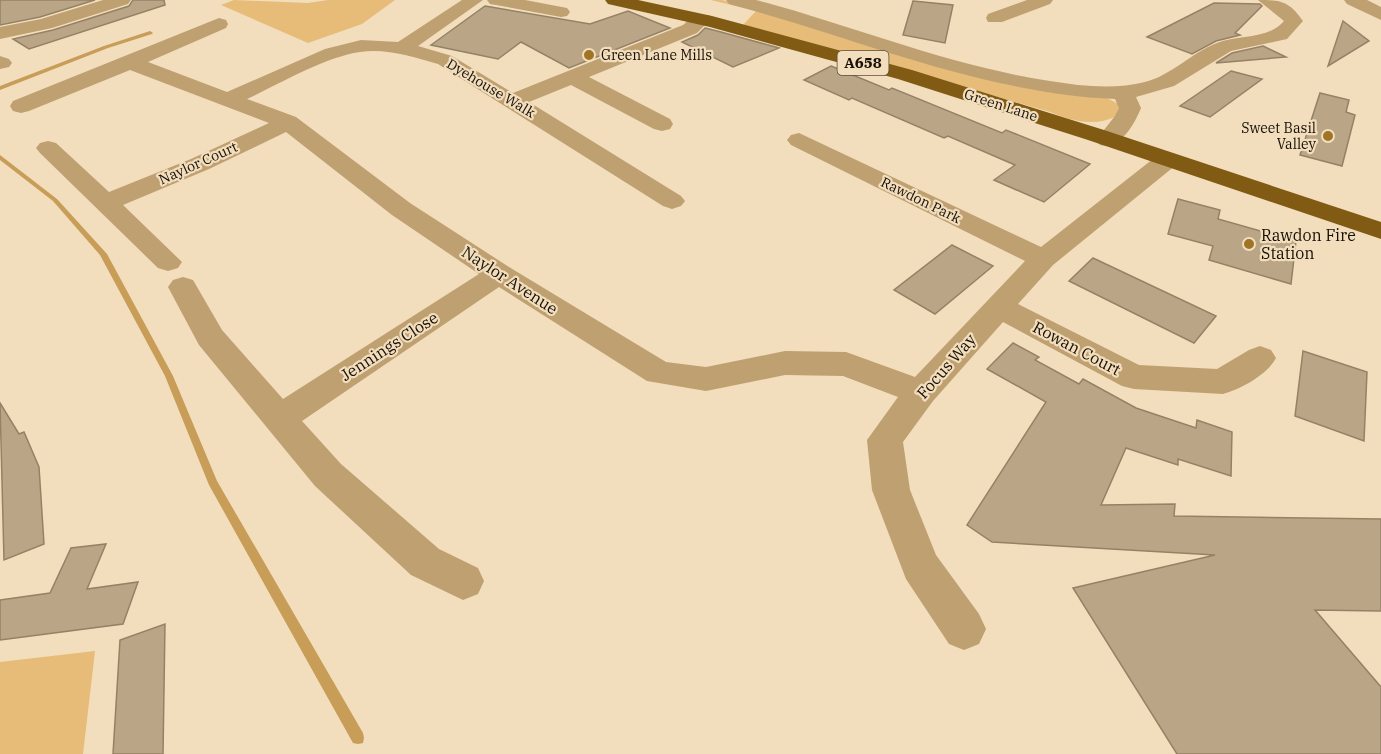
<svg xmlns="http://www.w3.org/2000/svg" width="1381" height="754" font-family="'IBM Plex Serif',serif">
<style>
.green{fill:#e6bc78}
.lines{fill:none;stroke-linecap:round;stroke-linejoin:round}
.stream{fill:#c79d57;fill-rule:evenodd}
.building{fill:#baa687;stroke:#958265;stroke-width:1.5}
.minor{fill:#bfa071;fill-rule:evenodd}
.highway{fill:#815b13;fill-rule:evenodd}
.poi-dot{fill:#9f7424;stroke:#f2ddbd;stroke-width:2}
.labels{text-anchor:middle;stroke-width:4.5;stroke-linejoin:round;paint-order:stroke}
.far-poi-label{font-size:14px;fill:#171005;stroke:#f2ddbd;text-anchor:start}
.far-street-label{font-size:14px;fill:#171005;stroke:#f2ddbd}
.shield{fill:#f2ddbd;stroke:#594e3c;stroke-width:1.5}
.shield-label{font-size:15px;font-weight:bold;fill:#171005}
.poi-label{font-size:16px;fill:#171005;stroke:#f2ddbd;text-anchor:start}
.street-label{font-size:16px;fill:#171005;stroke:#f2ddbd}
</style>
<rect width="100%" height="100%" fill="#f2ddbd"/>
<!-- green -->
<g class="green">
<path d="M 234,0 L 308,3 L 328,0 L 395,0 L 362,24 L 308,43 L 221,5 Z"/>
<path d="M 711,0 L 722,0 L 780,15 L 1004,84 L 1105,97 L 1120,105 L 1117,116 C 1092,128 1071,120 1047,111 L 743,25 L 756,11 Z"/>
<path d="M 95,651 L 83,754 L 0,754 L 0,662 Z"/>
</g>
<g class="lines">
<!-- stream -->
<g class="stream">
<path d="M 150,31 L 153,33 L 152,34 L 108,48 L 0,90 L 0,86 L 104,46 Z"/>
<path d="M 0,155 L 57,199 L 107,254 L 173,376 L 217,481 L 363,733 L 364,738 L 363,743 L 358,744 L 353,743 L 209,485 L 165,376 L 100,255 L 53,201 L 0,160 Z"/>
</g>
</g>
<!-- building -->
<g class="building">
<path d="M 0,0 L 95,0 L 40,17 L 0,25 Z"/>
<path d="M 133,0 L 164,0 L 165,5 L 29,49 L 13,39 L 53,30 L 129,6 Z"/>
<path d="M 913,1 L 953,5 L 945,43 L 903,35 Z"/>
<path d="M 1214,3 L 1260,4 L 1262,6 L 1235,33 L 1240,35 L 1216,41 L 1192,54 L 1147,37 Z"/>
<path d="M 485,6 L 590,24 L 628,11 L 670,28 L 569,68 L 521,42 L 498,59 L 431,45 Z"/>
<path d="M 1343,21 L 1369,41 L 1328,66 Z"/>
<path d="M 705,28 L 721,32 L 779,48 L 733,67 L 682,42 L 698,35 Z"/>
<path d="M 1263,46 L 1286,57 L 1216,63 L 1232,53 Z"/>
<path d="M 831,66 L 889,90 L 892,88 L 1002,133 L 1006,130 L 1090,164 L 1044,202 L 994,180 L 1015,165 L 948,136 L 944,138 L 852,98 L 849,100 L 804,80 Z"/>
<path d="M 1231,71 L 1262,79 L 1210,117 L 1180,106 Z"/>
<path d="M 1320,93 L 1349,100 L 1346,112 L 1355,115 L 1342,166 L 1300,155 Z"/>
<path d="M 1178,199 L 1220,210 L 1218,219 L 1296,241 L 1291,284 L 1209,260 L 1213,246 L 1168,234 Z"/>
<path d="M 952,245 L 993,266 L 935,314 L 894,290 Z"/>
<path d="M 1093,258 L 1216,316 L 1194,343 L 1069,281 Z"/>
<path d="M 1013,343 L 1039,357 L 1035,360 L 1079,384 L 1083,379 L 1136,408 L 1196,428 L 1197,420 L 1232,432 L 1231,476 L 1178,459 L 1178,465 L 1126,448 L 1101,505 L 1175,504 L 1174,516 L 1381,519 L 1381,611 L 1315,610 L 1381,687 L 1381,754 L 1177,754 L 1073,588 L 1215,555 L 992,542 L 967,525 L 1046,402 L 987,369 Z"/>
<path d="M 1303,351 L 1367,372 L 1364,441 L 1295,416 Z"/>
<path d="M 0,403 L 19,434 L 24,432 L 39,467 L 44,544 L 4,560 Z"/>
<path d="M 106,544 L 87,589 L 138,582 L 123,624 L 0,640 L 0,600 L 50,593 L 71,548 Z"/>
<path d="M 165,624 L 163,754 L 113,754 L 120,640 Z"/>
</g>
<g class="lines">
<!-- minor -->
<g class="minor">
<path d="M 103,0 L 131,0 L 128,4 L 52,28 L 0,39 L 0,27 L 41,19 Z"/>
<path d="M 462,0 L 483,0 L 418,46 L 452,56 L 513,93 L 683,25 L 695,15 L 709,15 L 711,19 L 697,33 L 589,77 L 670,119 L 673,124 L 670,129 L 662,131 L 654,129 L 571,85 L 529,102 L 681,196 L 685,201 L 681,206 L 672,209 L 663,206 L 438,64 C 413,57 386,48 360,52 C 325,57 279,84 247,99 L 296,117 L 410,203 L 509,267 L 666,362 L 706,367 L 785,351 L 846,352 L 915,377 L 1025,261 L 791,145 L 787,140 L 791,135 L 799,133 L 1041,247 L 1158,155 L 1167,153 L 1176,155 L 1179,160 L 1176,165 L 1053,265 L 1018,304 L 1139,365 L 1217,369 L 1249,350 L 1260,346 L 1271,350 L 1276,358 C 1267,375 1241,389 1223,394 L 1134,389 L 1122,386 L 1003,322 L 933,401 L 903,442 L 910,490 L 936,555 L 979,614 L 986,629 L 979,644 L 964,650 L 949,644 L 906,579 L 872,490 L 867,440 L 898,397 L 843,376 L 785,375 L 706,391 L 647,381 L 499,287 L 302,421 L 341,464 L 439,549 L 478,568 L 484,581 L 478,594 L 463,600 L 411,575 L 315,486 L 199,345 L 168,287 L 173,280 L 183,277 L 193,280 L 222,330 L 283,399 L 479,274 L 392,215 L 286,132 L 209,169 L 123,205 L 182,262 L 178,268 L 168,271 L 158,268 L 40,153 L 36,148 L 40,143 L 48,141 L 56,143 L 109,192 L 191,159 L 269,123 L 130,70 L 29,111 L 21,113 L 13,111 L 10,106 L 13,101 L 219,18 L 226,20 L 228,24 L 226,28 L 148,62 L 227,92 L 325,49 L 361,40 L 398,42 Z"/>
<path d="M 487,0 L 525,0 L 567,8 L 570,12 L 567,16 L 561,17 L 496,5 L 490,4 Z"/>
<path d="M 726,0 L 756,0 C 854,26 949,66 1050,81 C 1081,86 1114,90 1145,82 C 1172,75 1191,53 1217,43 C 1239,34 1268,40 1284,21 L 1258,0 C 1281,0 1289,1 1303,21 L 1287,39 L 1231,51 L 1174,86 L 1136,97 L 1141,108 C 1134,125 1120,150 1100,145 L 1096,140 L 1115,116 L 1119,108 L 1115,99 C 980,93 858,38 729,4 Z"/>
<path d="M 1027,0 L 1053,0 L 1050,4 L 1002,22 L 988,22 L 986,18 L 988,14 Z"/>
<path d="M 1344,0 L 1367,0 L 1381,7 L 1381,20 L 1347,4 Z"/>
<path d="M 0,56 L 9,59 L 12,63 L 9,67 L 0,69 Z"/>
</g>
<!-- highway -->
<path class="highway" d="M 605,0 L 638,0 L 712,16 L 912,70 L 1104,130 L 1381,222 L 1381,239 L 1088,140 L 898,79 L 710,27 L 608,4 Z"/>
</g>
<!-- markers -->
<g class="poi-dot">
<circle cx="589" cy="55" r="6"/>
<circle cx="1328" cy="136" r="6"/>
<circle cx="1249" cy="244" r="6"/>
</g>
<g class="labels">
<!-- far-poi labels -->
<g class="far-poi-label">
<text x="601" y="60">Green Lane Mills</text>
<text x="1316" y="133" text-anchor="end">Sweet Basil<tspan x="1316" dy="16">Valley</tspan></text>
</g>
<!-- far-street labels -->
<g class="far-street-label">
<text transform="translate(491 88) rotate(31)" y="5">Dyehouse Walk</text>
<text transform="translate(1001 105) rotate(18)" y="5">Green Lane</text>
<text transform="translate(198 163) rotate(-24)" y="5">Naylor Court</text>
<text transform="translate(921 200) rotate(26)" y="5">Rawdon Park</text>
</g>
<!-- shield labels -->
<rect class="shield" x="837.5" y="51" width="51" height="24" rx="4.5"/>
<g class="shield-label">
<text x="863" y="68">A658</text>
</g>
<!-- poi labels -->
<g class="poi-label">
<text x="1261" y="241">Rawdon Fire<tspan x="1261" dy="18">Station</tspan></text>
</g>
<!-- street labels -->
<g class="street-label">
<text transform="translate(510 280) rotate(33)" y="6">Naylor Avenue</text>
<text transform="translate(389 346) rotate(-33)" y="6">Jennings Close</text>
<text transform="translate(1077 348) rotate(28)" y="6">Rowan Court</text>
<text transform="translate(946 366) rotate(-49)" y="6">Focus Way</text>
</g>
</g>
</svg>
